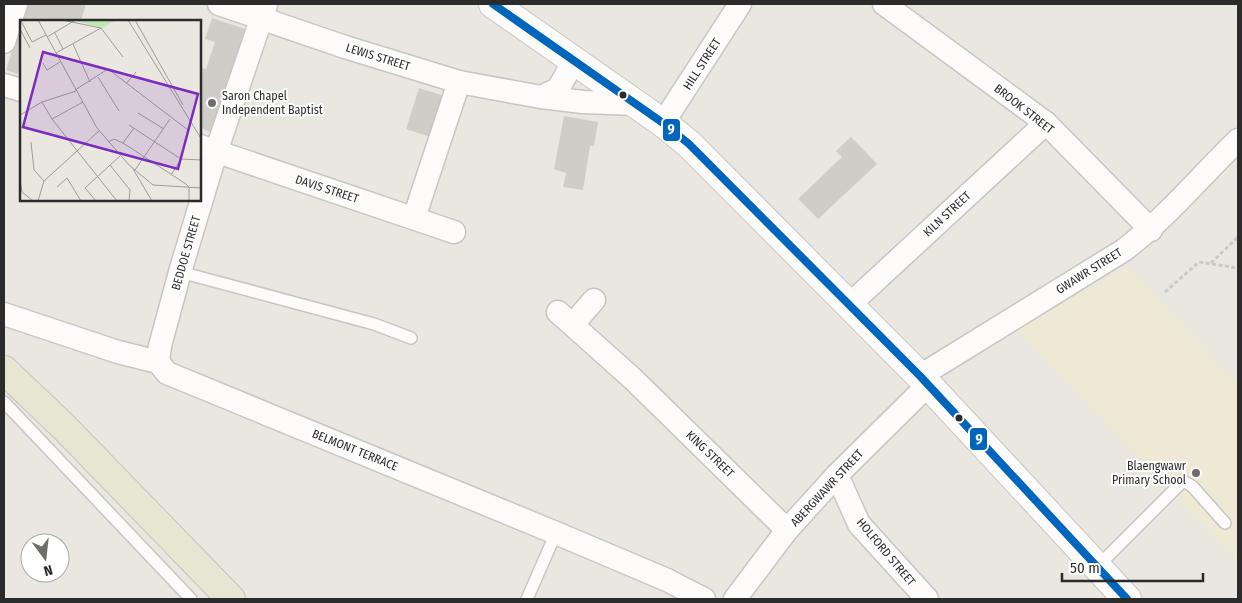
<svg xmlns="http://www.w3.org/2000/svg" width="1242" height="603" font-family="'Fira Sans Condensed',sans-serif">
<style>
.education{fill:#ede9d4}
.building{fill:#cecdc7}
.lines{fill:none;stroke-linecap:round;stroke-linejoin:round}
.service-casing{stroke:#c7c6c5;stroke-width:14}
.minor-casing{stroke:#c7c6c5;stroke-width:25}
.secondary-casing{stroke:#c7c6c5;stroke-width:30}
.primary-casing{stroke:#c5c4c1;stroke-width:30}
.path{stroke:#cac9c8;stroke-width:3;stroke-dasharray:4 2.5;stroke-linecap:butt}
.service{stroke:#fcfbfa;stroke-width:11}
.minor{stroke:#fcfbfa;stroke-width:22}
.secondary{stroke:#fcfbfa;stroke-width:28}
.primary{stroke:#e7e6d3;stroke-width:28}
.bus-1-casing{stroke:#fff;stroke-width:11}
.bus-1{stroke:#0065bd;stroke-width:8}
.bus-dot{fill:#2b2b2b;stroke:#fff;stroke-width:2}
.poi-dot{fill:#6e6d6a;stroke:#fff;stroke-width:2}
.labels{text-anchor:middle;stroke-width:4;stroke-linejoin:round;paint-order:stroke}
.street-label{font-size:12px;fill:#2b2b2b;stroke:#fff}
.poi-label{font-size:12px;fill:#2b2b2b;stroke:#fff;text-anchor:start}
.inset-road{fill:none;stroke:#9e9c98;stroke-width:1}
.view{fill:#7b2cbf;fill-opacity:0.15;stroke:#7b2cbf;stroke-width:2.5}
.inset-edge{fill:none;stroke:#2b2b2b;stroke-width:2.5}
.line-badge{stroke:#fff;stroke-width:2}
.badge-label{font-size:14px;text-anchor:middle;font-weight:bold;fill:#fff}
</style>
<rect width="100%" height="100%" fill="#eae7e0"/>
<!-- education -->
<path class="education" d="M 1129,267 L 1238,383 L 1238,562 L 1016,329 Z"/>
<!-- building -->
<g class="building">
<path d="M 27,4 L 86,4 L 81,21 L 22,21 Z"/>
<path d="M 212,18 L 248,30 L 213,133 L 200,128 L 200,67 L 206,69 L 215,42 L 205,39 Z"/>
<path d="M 21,24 L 21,64 L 18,74 L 6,70 Z"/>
<path d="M 419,88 L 450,98 L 437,139 L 406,129 Z"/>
<path d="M 564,116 L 598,122 L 594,146 L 590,146 L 583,190 L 563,187 L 566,173 L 554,169 Z"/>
<path d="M 851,137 L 877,164 L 818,219 L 798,199 L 842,157 L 836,151 Z"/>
</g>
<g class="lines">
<!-- service casing -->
<g class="service-casing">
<g id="service">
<path d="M 180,272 L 374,324 L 411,338"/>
<path d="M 4,402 L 191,599"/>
<path d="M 1097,567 L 1183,481 L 1192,486 L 1225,523"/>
<path d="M 527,599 L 556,533"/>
</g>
</g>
<!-- minor casing -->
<g class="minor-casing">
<g id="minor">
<path d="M 219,4 L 345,47 L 459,82 L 541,97 L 558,89 L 574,61"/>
<path d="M 884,4 L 1046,123 L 1151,230"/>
<path d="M 4,42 L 16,4"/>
<path d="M 4,85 L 21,90"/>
<path d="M 541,97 L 583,102 L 636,104"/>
<path d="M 663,123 L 740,4"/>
<path d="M 200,146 L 454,232"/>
<path d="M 414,218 L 459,82"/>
<path d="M 848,306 L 1046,123"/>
<path d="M 558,312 L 633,379 L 787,530"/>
<path d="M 4,314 L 118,352 L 158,362 L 167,373 L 556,533 L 667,580 L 704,599"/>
<path d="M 573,324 L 594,300"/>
<path d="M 158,362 L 160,346 L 180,272 L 216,152 L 266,5"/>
<path d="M 920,376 L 1124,250 C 1166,218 1200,177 1238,140"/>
<path d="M 837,475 L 859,524 L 927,599"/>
<path d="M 735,599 L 787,530 L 837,475 L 928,385"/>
</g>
</g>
<!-- secondary casing -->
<g class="secondary-casing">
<path id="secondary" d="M 493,4 L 663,123 L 689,144 L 920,376 L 1127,599"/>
</g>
<!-- primary casing -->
<g class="primary-casing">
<path id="primary" d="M 4,370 L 63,426 L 231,599"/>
</g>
<!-- path -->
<g class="path">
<path d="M 1211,263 L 1238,237"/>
<path d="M 1165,292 L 1199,262 L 1238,268"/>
</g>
<!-- service -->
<use href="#service" class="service"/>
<!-- minor -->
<use href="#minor" class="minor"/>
<!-- secondary -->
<use href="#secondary" class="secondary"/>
<!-- primary -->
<use href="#primary" class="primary"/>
<!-- bus-1 casing -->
<g class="bus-1-casing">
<path id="bus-1" d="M 493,4 L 663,123 L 689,144 L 920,376 L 1127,599"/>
</g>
<!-- bus-1 -->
<use href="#bus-1" class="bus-1"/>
</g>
<!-- markers -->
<g class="bus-dot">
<circle cx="623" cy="95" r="4.5"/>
<circle cx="959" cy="418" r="4.5"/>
</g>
<g class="poi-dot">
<circle cx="212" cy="103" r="5"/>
<circle cx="1196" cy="473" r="5"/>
</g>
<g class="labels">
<!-- street labels -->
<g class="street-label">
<text transform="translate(378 57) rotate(17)" y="4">LEWIS STREET</text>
<text transform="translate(702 64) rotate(-57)" y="4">HILL STREET</text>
<text transform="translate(1024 109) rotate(38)" y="4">BROOK STREET</text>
<text transform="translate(327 189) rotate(18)" y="4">DAVIS STREET</text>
<text transform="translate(947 214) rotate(-43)" y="4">KILN STREET</text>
<text transform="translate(186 253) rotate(-74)" y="4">BEDDOE STREET</text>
<text transform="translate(1089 271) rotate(-32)" y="4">GWAWR STREET</text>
<text transform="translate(355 450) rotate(22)" y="4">BELMONT TERRACE</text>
<text transform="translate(710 454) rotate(44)" y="4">KING STREET</text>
<text transform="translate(827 488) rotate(-47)" y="4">ABERGWAWR STREET</text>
<text transform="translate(886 552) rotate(50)" y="4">HOLFORD STREET</text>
</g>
<!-- poi labels -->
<g class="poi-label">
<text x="222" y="100">Saron Chapel<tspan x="222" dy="14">Independent Baptist</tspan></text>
<text x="1186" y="470" text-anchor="end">Blaengwawr<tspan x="1186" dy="14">Primary School</tspan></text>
</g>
</g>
<!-- overview -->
<g transform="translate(20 20)">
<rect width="181" height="181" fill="#eae7e0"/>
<path d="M 53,0 L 96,0 L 83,8 Z" fill="#c3e6b8"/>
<path class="inset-road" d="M 18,0 L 77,108 L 109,145 L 133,165 L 182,168M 42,0 L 81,8 L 103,37M 108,0 L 182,120M 115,0 L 163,85M 1,1 L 12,22 L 26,15M 0,9 L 10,28M 35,13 L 43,29M 27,17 L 54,1M 53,24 L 70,62M 36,33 L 81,8M 23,43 L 27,50 L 40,42M 78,57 L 99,91M 106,64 L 116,52M 55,70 L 88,49 L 168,110M 22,82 L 32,99 L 97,181M 118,93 L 144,109M 0,95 L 22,82 L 56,71M 32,99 L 63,82M 109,105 L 161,139 L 182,140M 11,122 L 14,150 L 24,161M 88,122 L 94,119 L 103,123 L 166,164 L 169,167 L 169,181M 103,123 L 114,108M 90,145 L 110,170 L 109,181M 113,149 L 132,181M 115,150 L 150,99M 151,155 L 161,139M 0,160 L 2,172 L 13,181M 37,167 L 47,158 L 61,181M 18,181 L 24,161 L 79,111M 76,181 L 65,168 L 100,136"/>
<path class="view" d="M 23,32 L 178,74 L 158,149 L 3,107 Z"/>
<rect width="181" height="181" class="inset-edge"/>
</g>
<g class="line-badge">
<rect x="662" y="118" width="19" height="24" rx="5" fill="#0065bd"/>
<rect x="969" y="427" width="19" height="24" rx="5" fill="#0065bd"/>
</g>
<g class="badge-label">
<text x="671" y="134">9</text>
<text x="979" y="444">9</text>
</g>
<!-- border -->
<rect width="1242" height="603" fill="none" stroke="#2b2b2b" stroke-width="10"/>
<!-- north arrow -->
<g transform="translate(45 558) rotate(165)"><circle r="24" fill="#ffffff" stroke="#aaaaaa"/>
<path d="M0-4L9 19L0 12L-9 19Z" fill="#6e6d6a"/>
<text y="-8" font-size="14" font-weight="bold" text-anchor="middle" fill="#2b2b2b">N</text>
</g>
<!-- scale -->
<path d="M1062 573v8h141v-8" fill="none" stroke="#2b2b2b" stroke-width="2.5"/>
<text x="1070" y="573" font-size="15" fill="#2b2b2b" stroke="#ffffff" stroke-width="4" paint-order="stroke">50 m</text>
</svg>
